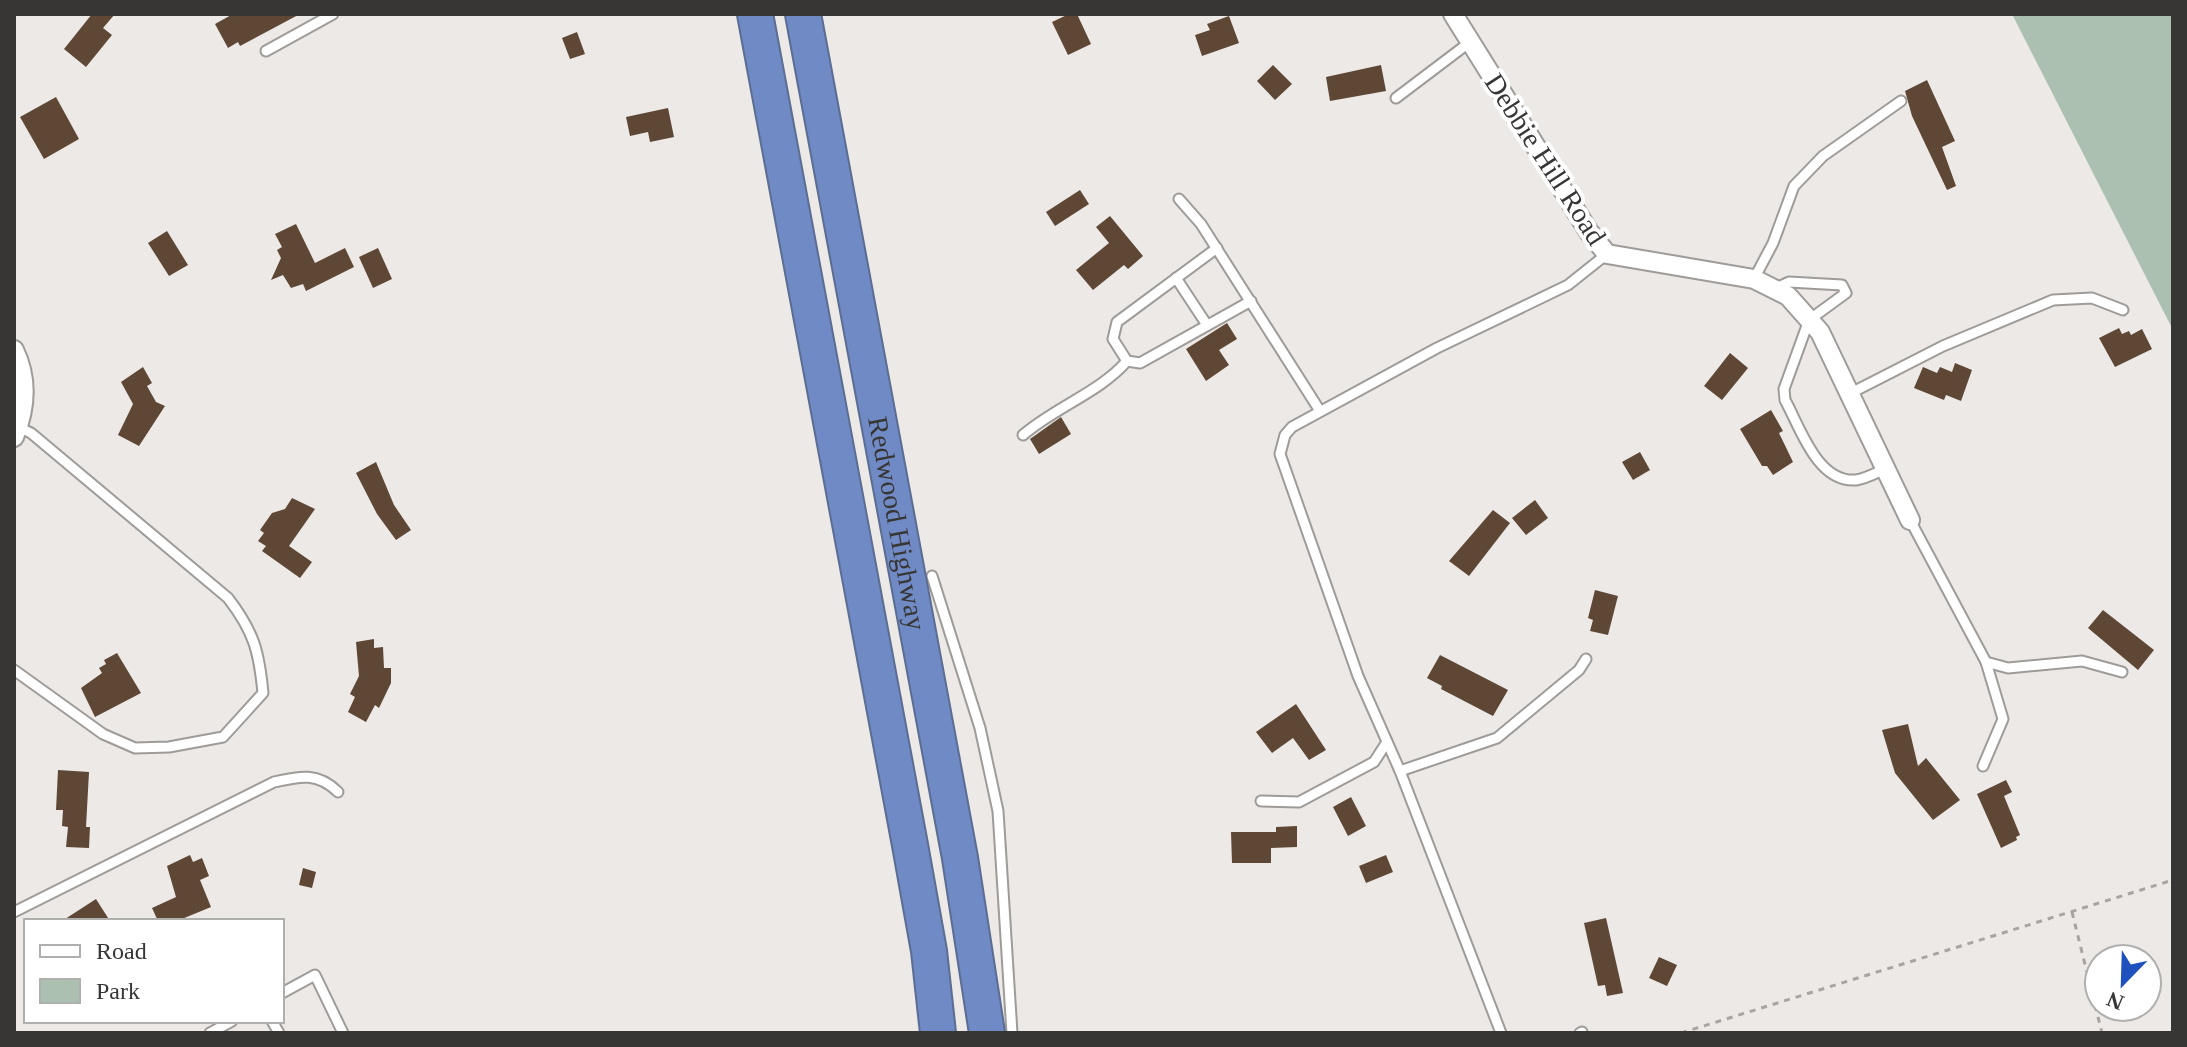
<svg xmlns="http://www.w3.org/2000/svg" width="2187" height="1047" font-family="Georgia,serif">
<style>
.green{fill:#acc0b1}
.building{fill:#5f4736}
.lines{fill:none;stroke-linecap:round;stroke-linejoin:round}
.service-casing{stroke:#9e9b98;stroke-width:13}
.minor-casing{stroke:#9e9b98;stroke-width:22}
.motorway-casing{stroke:#5b6d92;stroke-width:38}
.path{stroke:#a7a4a2;stroke-width:3;stroke-dasharray:6 6;stroke-linecap:butt}
.service{stroke:#fff;stroke-width:9}
.minor{stroke:#fff;stroke-width:18}
.motorway{stroke:#6f8ac4;stroke-width:34}
.labels{text-anchor:middle;stroke-width:8;stroke-linejoin:round;paint-order:stroke}
.street-label{font-size:28px;fill:#373635;stroke:#fff}
</style>
<rect width="100%" height="100%" fill="#ede9e7"/>
<!-- green -->
<path class="green" d="M 2012,14 L 2173,14 L 2173,330 Z"/>
<!-- building -->
<g class="building">
<path d="M 92,14 L 115,14 L 103,28 L 112,35 L 86,67 L 64,49 Z"/>
<path d="M 233,14 L 300,14 L 240,46 L 238,42 L 228,48 L 215,24 Z"/>
<path d="M 1069,14 L 1077,14 L 1091,44 L 1068,55 L 1052,22 Z"/>
<path d="M 1229,16 L 1239,43 L 1202,56 L 1195,35 L 1210,30 L 1207,24 Z"/>
<path d="M 577,32 L 585,54 L 570,59 L 562,38 Z"/>
<path d="M 1273,65 L 1292,84 L 1275,100 L 1257,81 Z"/>
<path d="M 1381,65 L 1386,91 L 1330,101 L 1326,77 Z"/>
<path d="M 1927,80 L 1955,141 L 1942,147 L 1956,186 L 1947,190 L 1912,116 L 1905,91 Z"/>
<path d="M 56,97 L 79,139 L 44,159 L 20,117 Z"/>
<path d="M 668,108 L 674,137 L 650,142 L 648,132 L 630,136 L 626,117 Z"/>
<path d="M 1080,190 L 1089,204 L 1055,226 L 1046,212 Z"/>
<path d="M 1110,216 L 1143,256 L 1128,269 L 1124,265 L 1093,290 L 1076,270 L 1109,243 L 1096,227 Z"/>
<path d="M 296,224 L 315,263 L 345,248 L 354,267 L 306,291 L 303,284 L 291,288 L 283,275 L 271,280 L 281,258 L 277,250 L 282,247 L 275,234 Z"/>
<path d="M 167,231 L 188,265 L 169,276 L 148,243 Z"/>
<path d="M 378,248 L 392,279 L 373,288 L 359,257 Z"/>
<path d="M 1227,323 L 1237,339 L 1219,350 L 1229,365 L 1206,381 L 1186,349 Z"/>
<path d="M 2119,328 L 2122,334 L 2129,331 L 2131,335 L 2142,329 L 2152,349 L 2115,367 L 2099,338 Z"/>
<path d="M 1730,353 L 1748,368 L 1722,400 L 1704,386 Z"/>
<path d="M 1955,363 L 1972,370 L 1961,401 L 1946,395 L 1944,400 L 1914,388 L 1923,367 L 1937,373 L 1940,367 L 1952,372 Z"/>
<path d="M 143,367 L 152,383 L 147,386 L 156,402 L 165,406 L 139,446 L 118,435 L 133,404 L 121,382 Z"/>
<path d="M 1771,410 L 1783,431 L 1779,433 L 1793,462 L 1773,475 L 1767,466 L 1762,466 L 1740,429 Z"/>
<path d="M 1061,417 L 1071,434 L 1039,454 L 1030,439 Z"/>
<path d="M 1640,452 L 1650,470 L 1633,480 L 1622,462 Z"/>
<path d="M 376,462 L 394,505 L 411,530 L 396,540 L 377,514 L 356,473 Z"/>
<path d="M 292,498 L 315,509 L 289,546 L 312,562 L 300,578 L 262,551 L 266,546 L 258,541 L 264,533 L 260,530 L 272,513 L 285,509 Z"/>
<path d="M 1535,500 L 1548,518 L 1526,535 L 1512,518 Z"/>
<path d="M 1493,510 L 1510,523 L 1469,576 L 1449,561 Z"/>
<path d="M 1595,590 L 1618,596 L 1608,635 L 1590,631 L 1593,620 L 1588,618 Z"/>
<path d="M 2103,610 L 2154,650 L 2138,670 L 2088,628 Z"/>
<path d="M 374,639 L 374,648 L 383,647 L 384,668 L 391,668 L 391,683 L 379,708 L 375,705 L 366,722 L 348,712 L 355,697 L 350,694 L 359,676 L 356,642 Z"/>
<path d="M 117,653 L 141,693 L 95,717 L 81,688 L 102,673 L 99,668 L 106,664 L 104,660 Z"/>
<path d="M 1440,655 L 1508,690 L 1493,716 L 1441,689 L 1442,686 L 1427,678 Z"/>
<path d="M 1296,704 L 1326,750 L 1309,760 L 1293,738 L 1272,753 L 1256,732 Z"/>
<path d="M 1908,724 L 1918,766 L 1926,758 L 1960,800 L 1933,820 L 1895,773 L 1882,730 Z"/>
<path d="M 58,770 L 89,772 L 86,827 L 90,827 L 89,848 L 66,847 L 68,827 L 62,826 L 63,810 L 56,810 Z"/>
<path d="M 2006,780 L 2012,792 L 2004,796 L 2020,835 L 2016,837 L 2017,840 L 2001,848 L 1977,794 Z"/>
<path d="M 1351,797 L 1366,826 L 1348,836 L 1333,807 Z"/>
<path d="M 1297,826 L 1297,847 L 1271,848 L 1271,863 L 1232,863 L 1231,832 L 1276,832 L 1276,827 Z"/>
<path d="M 190,855 L 193,862 L 202,858 L 209,876 L 200,880 L 211,907 L 177,921 L 158,921 L 152,908 L 176,897 L 167,866 Z"/>
<path d="M 1386,855 L 1393,872 L 1366,883 L 1359,866 Z"/>
<path d="M 303,868 L 316,872 L 312,888 L 299,885 Z"/>
<path d="M 96,899 L 110,921 L 62,921 Z"/>
<path d="M 1606,918 L 1623,993 L 1607,996 L 1605,985 L 1598,986 L 1584,923 Z"/>
<path d="M 1659,957 L 1677,965 L 1667,986 L 1649,978 Z"/>
</g>
<g class="lines">
<!-- service casing -->
<g class="service-casing">
<g id="service">
<path d="M 266,51 L 333,14"/>
<path d="M 1396,98 L 1470,42"/>
<path d="M 1179,199 L 1201,224 L 1320,411"/>
<path d="M 1217,248 L 1117,322 L 1113,339 L 1127,361 L 1140,363 L 1251,301"/>
<path d="M 1176,278 L 1207,325"/>
<path d="M 1754,279 L 1773,243 L 1794,186 L 1823,156 L 1901,101"/>
<path d="M 1774,289 L 1789,282 L 1842,285 L 1846,293 L 1809,320 L 1784,389 L 1785,400 C 1800,427 1817,483 1856,480 C 1865,479 1876,473 1885,469"/>
<path d="M 1849,394 L 1943,346 L 2053,300 L 2092,298 L 2123,310"/>
<path d="M 1023,435 C 1055,407 1099,393 1127,361"/>
<path d="M 1910,520 L 1986,662 L 2008,668 L 2082,661 L 2122,672"/>
<path d="M 932,576 L 980,728 L 998,811 L 1012,1033"/>
<path d="M 14,670 L 103,734 L 135,748 L 169,747 L 223,737 L 263,693 C 259,651 254,632 228,598 L 31,433 L 18,427"/>
<path d="M 1983,766 L 2003,719 L 1986,662"/>
<path d="M 1400,771 L 1497,738 L 1579,670 L 1586,659"/>
<path d="M 1261,801 L 1299,802 L 1374,762 L 1387,742"/>
<path d="M 14,912 L 274,782 C 300,776 318,772 338,792"/>
<path d="M 282,993 L 315,975 L 343,1033"/>
<path d="M 272,1021 L 279,1033"/>
<path d="M 210,1033 L 232,1021"/>
<path d="M 1501,1033 L 1400,771 L 1358,676 L 1280,454 L 1285,435 L 1292,427 L 1437,348 L 1568,285 L 1607,254"/>
<path d="M 1580,1033 L 1582,1032"/>
</g>
</g>
<!-- minor casing -->
<g class="minor-casing">
<g id="minor">
<path d="M 1453,14 L 1589,232 L 1607,254 L 1754,279 L 1788,296 L 1820,332 L 1910,520"/>
<path d="M 14,350 C 28,379 26,408 14,437"/>
</g>
</g>
<!-- motorway casing -->
<g class="motorway-casing">
<g id="motorway">
<path d="M 755,14 L 910,845 L 929,951 L 938,1033"/>
<path id="s1" d="M 803,14 L 960,858 L 987,1033"/>
</g>
</g>
<!-- path -->
<g class="path">
<path d="M 2072,912 L 2102,1033"/>
<path d="M 1681,1033 L 2173,880"/>
</g>
<!-- service -->
<use href="#service" class="service"/>
<!-- minor -->
<use href="#minor" class="minor"/>
<!-- motorway -->
<use href="#motorway" class="motorway"/>
</g>
<g class="labels">
<!-- street labels -->
<g class="street-label">
<text transform="translate(1546 159) rotate(57)" y="10">Debbie Hill Road</text>
<text dy="10" stroke="none"><textPath href="#s1" startOffset="518">Redwood Highway</textPath></text>
</g>
</g>
<!-- border -->
<rect width="2187" height="1047" fill="none" stroke="#373635" stroke-width="32"/>
<!-- legend -->
<rect x="24" y="919" width="260" height="104" fill="#ffffff" stroke="#afafae" stroke-width="2"/>
<rect x="40" y="945" width="40" height="12" fill="#ffffff" stroke="#afafae" stroke-width="2"/>
<text x="96" y="959" font-size="24" fill="#373635">Road</text>
<rect x="40" y="979" width="40" height="24" fill="#acc0b1" stroke="#afafae" stroke-width="2"/>
<text x="96" y="999" font-size="24" fill="#373635">Park</text>
<!-- north arrow -->
<g transform="translate(2123 983) rotate(203)"><circle r="38" fill="#ffffff" stroke="#afafae" stroke-width="2"/>
<path d="M0-6L14 30L0 20L-14 30Z" fill="#1e51be"/>
<text y="-12" font-size="22" font-weight="bold" text-anchor="middle" fill="#373635">N</text>
</g>
</svg>
